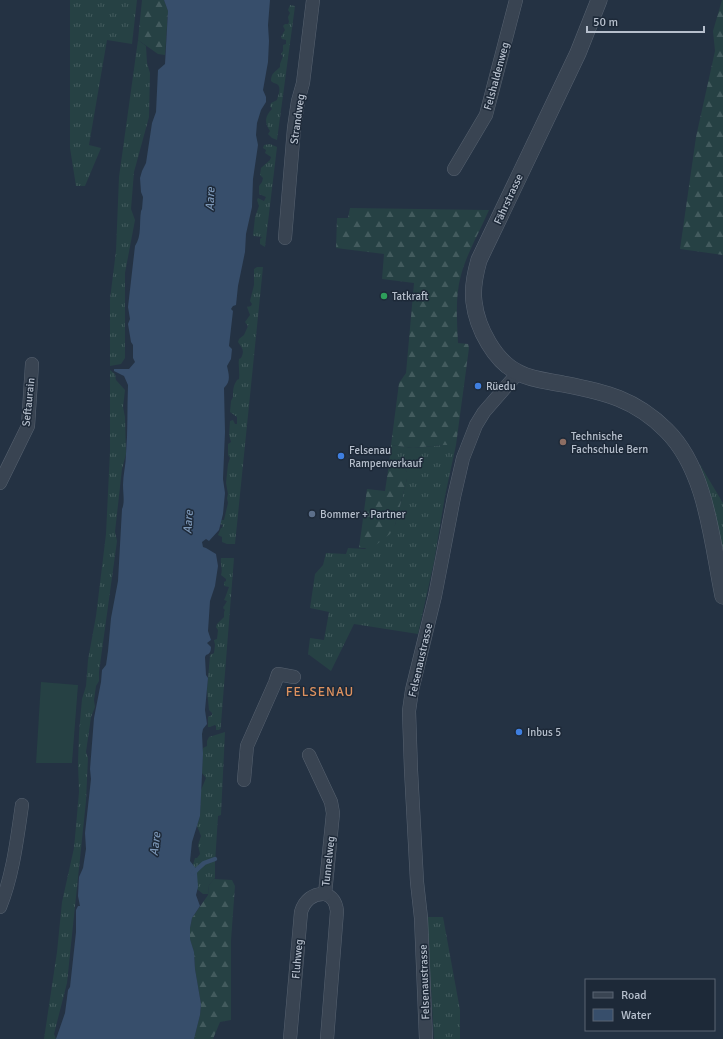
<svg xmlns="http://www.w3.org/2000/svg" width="723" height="1039" font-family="Signika,sans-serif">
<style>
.grass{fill:url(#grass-tufts)}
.forest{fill:url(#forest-firs)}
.pitch{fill:#264144}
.water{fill:#374e6b}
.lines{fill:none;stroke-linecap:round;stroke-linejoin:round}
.stream{stroke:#374e6b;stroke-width:4.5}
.minor-casing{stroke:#576270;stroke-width:14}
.tertiary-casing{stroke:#576270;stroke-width:17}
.minor{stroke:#394452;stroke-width:13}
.tertiary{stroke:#394452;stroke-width:16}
.leisure-dot{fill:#2e9e5b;stroke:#1d2938;stroke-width:1.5}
.shop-dot{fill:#3f7fe0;stroke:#1d2938;stroke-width:1.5}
.education-dot{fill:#8d6e63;stroke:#1d2938;stroke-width:1.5}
.service-dot{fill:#5c6f8a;stroke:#1d2938;stroke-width:1.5}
.labels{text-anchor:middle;stroke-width:3;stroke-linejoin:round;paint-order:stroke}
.street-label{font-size:11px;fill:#b6bfcc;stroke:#1d2938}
.poi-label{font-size:11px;fill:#b6bfcc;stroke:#1d2938;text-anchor:start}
.water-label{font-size:12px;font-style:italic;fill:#7b96b6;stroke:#1d2938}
.quarter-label{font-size:13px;letter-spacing:1px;fill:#de925f;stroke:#1d2938}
</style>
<defs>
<pattern id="grass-tufts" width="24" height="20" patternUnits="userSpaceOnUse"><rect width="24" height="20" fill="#264144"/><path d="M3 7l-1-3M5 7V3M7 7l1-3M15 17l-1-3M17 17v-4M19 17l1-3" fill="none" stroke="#435b5e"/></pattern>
<pattern id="forest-firs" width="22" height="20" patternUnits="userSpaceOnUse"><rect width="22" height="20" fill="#264144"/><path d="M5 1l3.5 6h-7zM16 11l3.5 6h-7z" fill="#435b5e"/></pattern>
</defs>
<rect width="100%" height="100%" fill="#243243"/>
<!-- grass -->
<g class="grass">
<path d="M 70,0 L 137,0 L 132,44 L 107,40 L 89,145 L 101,148 L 85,186 L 76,186 L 70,148 Z"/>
<path d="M 290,5 L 295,6 L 277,140 L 272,138 L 268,134 L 270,131 C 264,122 265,116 272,109 L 270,106 L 271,103 L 277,100 C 278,96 282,87 277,84 C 275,83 273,83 271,81 C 271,73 275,72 280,67 L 280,64 L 283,56 L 281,54 L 283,51 L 283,45 L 286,44 L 286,40 L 282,39 L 281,37 L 285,30 L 283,26 L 285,24 L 288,24 L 289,22 L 288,17 L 290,13 L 288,10 Z"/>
<path d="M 138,40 L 146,46 L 147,63 L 150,73 L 149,117 L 134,172 L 131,209 L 135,220 L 125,273 L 125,358 L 121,364 L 110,366 L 110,299 L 116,251 L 119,177 Z"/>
<path d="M 270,144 L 277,147 L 265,247 L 260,244 L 260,239 L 262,237 L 253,236 L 255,217 L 259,206 L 257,200 L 258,198 L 264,201 L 266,197 L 259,194 L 259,186 L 262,182 L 263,178 L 260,175 L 261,168 L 270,160 L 271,157 L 265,153 L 266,150 L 263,148 L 264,145 Z"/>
<path d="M 257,267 L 263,267 L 235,544 L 227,544 L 222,542 L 222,537 L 218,535 L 221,528 L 222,528 L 223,525 L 220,524 L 221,520 L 224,520 L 228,503 L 227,498 L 228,494 L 226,483 L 228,464 L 230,458 L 228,455 L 228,444 L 231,442 L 229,435 L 230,421 L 233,420 L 235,424 L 237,424 L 237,417 L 230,412 L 231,401 L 233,397 C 233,390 233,386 237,380 L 239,379 C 240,372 238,366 239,359 L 241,358 C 245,350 242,348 238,342 L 239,339 L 244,335 L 248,326 L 245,322 L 250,315 L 247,307 L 251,306 L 252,304 L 250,301 L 254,285 L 254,269 Z"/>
<path d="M 110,370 L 115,374 L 116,380 L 125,390 L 123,407 L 125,417 L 126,454 L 122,469 L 115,532 L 117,541 L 99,672 L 99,681 L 96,686 L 94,700 L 95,707 L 91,717 L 86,752 L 88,758 L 86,801 L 67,983 L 54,1034 L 56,1039 L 44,1039 L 57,952 L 62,902 L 74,848 L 76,826 L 79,792 L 78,763 L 79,733 L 82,699 L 86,686 L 88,660 L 96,616 L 106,534 L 110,451 Z"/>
<path d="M 391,445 L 413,448 L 443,445 L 456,445 L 445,496 L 434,562 L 418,634 L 354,624 L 331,671 L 308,654 L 310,638 L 324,640 L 329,612 L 310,608 L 315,574 L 323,565 L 326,553 L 346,554 L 348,548 L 365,549 L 395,525 L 407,479 L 407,472 L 403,466 L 389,464 Z"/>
<path d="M 699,463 L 723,503 L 723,561 L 711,497 Z"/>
<path d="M 221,558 L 234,558 L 221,724 L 221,728 L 219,730 L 216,730 L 216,726 L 215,725 L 210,727 L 208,727 L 208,717 L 212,715 L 212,713 L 209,710 L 207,690 L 210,655 L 214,653 L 215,645 L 214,640 L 217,639 L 218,630 L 216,627 L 217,624 L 224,617 L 224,612 L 225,610 L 223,608 L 227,601 L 224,600 L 225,598 L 229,587 L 224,586 L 224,582 L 226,581 L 226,579 L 221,575 C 223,569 220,564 221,558 Z"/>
<path d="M 225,732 L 221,815 L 218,816 L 215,863 L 215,878 L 209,885 L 208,894 L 203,894 L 197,889 L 197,873 L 193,865 L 195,858 L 197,858 L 200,854 L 198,845 L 201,836 L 197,826 L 200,816 L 201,790 L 206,778 L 202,773 L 203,748 L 207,746 L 207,741 L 209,737 Z"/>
<path d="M 427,917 L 443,917 L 460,1010 L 460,1039 L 434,1039 Z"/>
</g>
<!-- forest -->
<g class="forest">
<path d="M 142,0 L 164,0 L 168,11 L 165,55 L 158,54 L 138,40 Z"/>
<path d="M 722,0 L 723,0 L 723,255 L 680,249 L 696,137 L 715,51 L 713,31 Z"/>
<path d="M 350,208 L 489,210 C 480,231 467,253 461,275 C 455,296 457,321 458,343 L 468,344 L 469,348 L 456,445 L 443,445 L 413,448 L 391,445 L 399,383 L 406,373 L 414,283 L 382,279 L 384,254 L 336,248 L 337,218 L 348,218 Z"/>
<path d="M 389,464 L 403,466 L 407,472 L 407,479 L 395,525 L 390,534 L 372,548 L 359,548 L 367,489 L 385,491 Z"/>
<path d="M 214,879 L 232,880 L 235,886 L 231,940 L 231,1020 L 220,1022 L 213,1039 L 194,1039 L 200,1015 L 201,1004 L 195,969 L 194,952 L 190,939 L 190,928 L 192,918 L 208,895 L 209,885 Z"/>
</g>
<!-- pitch -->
<path class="pitch" d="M 41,682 L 78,685 L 72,763 L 36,763 Z"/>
<!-- water -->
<path class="water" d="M 164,0 L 270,0 L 268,25 L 269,41 L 268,62 L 263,90 L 266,97 L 266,102 L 261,110 L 257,123 L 256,135 L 258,145 L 253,179 L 252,207 L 246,234 L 245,252 L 238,286 L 236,305 L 233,306 L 231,309 L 233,311 L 229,346 L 232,349 L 231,359 L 227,366 C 229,375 231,381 224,388 L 225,432 L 223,479 L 225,493 L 223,514 L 219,530 L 209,541 L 206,539 L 202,542 L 203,547 L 206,548 L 216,554 L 218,566 L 215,586 L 210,601 L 208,631 L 211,640 L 207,643 L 211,647 C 211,651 210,654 206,655 L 205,657 L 206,675 L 208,678 L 205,710 L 207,724 L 203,729 L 202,734 L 203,754 L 200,816 L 192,842 L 190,861 L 198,871 L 197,873 L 198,887 L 196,895 L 200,906 L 192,918 L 190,928 L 190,939 L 194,952 L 195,969 L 201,1004 L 200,1015 L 194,1039 L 56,1039 L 65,1013 L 68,990 L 70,987 L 76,932 L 76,910 L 78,906 L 80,906 L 78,896 L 79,877 L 83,868 L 86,849 L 85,833 L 91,779 L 90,769 L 94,718 L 101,682 L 102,670 L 106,665 L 108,651 L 111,618 L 118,581 L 122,509 C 125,503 123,493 123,485 C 123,475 126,464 126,454 C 128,431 127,408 128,385 L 124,376 L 114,371 L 114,369 L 129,369 L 135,362 L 133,358 L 133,345 L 131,342 L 128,324 L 130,319 L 128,307 L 135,246 C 142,236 139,223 141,211 L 142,209 L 143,197 L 141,192 L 140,178 L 142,171 L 146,163 L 152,123 L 156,112 L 158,70 L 165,64 L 168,11 Z"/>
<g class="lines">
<!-- stream -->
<path class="stream" d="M 193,873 L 204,863 L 215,859"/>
<!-- minor casing -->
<g class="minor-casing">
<g id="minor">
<path d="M 454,169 L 486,115 L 516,0"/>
<path d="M 285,238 L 294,128 L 298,101 L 303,83 L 313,0"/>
<path d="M 0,483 L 28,426 L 32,364"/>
<path d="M 309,755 L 331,802 L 333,813 L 325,894 C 333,897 336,902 337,911 L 327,1039"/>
<path d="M 244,780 L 247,746 L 275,683 L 278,674 L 294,677"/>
<path d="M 0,907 C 13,875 17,839 22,805"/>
<path d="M 290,1039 L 301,912 C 304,901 313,893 325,894"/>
<path d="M 426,1039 L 421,918 L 417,882 L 411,770 L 409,711 L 412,690 L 435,596 L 454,497 L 463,458 L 476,425 L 484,412 L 518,373"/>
</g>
</g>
<!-- tertiary casing -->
<g class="tertiary-casing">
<path id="tertiary" d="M 599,0 L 578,53 L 479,260 C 475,274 472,288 474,302 C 477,328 495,362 519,373 C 532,380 549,381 563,384 C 605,392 635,399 666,430 C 707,470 712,543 723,596"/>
</g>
<!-- minor -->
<use href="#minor" class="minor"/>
<!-- tertiary -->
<use href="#tertiary" class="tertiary"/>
</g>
<!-- markers -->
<circle class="leisure-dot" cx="384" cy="296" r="4"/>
<g class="shop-dot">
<circle cx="478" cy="386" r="4"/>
<circle cx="341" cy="456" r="4"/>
<circle cx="519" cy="732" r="4"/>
</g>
<circle class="education-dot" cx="563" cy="442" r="4"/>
<circle class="service-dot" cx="312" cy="514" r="4"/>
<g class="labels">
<!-- street labels -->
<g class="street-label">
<text transform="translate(496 76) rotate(-75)" y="4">Felshaldenweg</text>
<text transform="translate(297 119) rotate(-82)" y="4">Strandweg</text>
<text transform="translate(508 199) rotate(-65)" y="4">Fährstrasse</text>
<text transform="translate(28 402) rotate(-84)" y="4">Seftaurain</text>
<text transform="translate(420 660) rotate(-77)" y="4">Felsenaustrasse</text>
<text transform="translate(328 861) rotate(-84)" y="4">Tunnelweg</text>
<text transform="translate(297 959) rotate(-85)" y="4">Fluhweg</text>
<text transform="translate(424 982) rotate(-92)" y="4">Felsenaustrasse</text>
</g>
<!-- poi labels -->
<g class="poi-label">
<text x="392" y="300">Tatkraft</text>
<text x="486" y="390">Rüedu</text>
<text x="571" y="440">Technische<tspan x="571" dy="13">Fachschule Bern</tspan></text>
<text x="349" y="454">Felsenau<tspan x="349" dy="13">Rampenverkauf</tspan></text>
<text x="320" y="518">Bommer + Partner</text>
<text x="527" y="736">Inbus 5</text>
</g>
<!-- water labels -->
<g class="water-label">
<text transform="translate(210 199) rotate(-87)" y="4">Aare</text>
<text transform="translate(188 522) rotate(-86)" y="4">Aare</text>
<text transform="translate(155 844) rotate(-83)" y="4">Aare</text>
</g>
<!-- quarter labels -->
<g class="quarter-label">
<text x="320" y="696">FELSENAU</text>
</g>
</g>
<!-- legend -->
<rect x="585" y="979" width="130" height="52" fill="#1d2938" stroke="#5a6573"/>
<rect x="593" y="992" width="20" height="6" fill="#394452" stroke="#5a6573"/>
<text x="621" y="999" font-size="12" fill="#b6bfcc">Road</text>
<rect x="593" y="1009" width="20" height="12" fill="#374e6b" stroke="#5a6573"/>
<text x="621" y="1019" font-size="12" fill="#b6bfcc">Water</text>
<!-- scale -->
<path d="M587 26v6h117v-6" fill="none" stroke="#b6bfcc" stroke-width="2"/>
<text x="593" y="26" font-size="12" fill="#b6bfcc" stroke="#1d2938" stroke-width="3" paint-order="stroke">50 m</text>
</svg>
